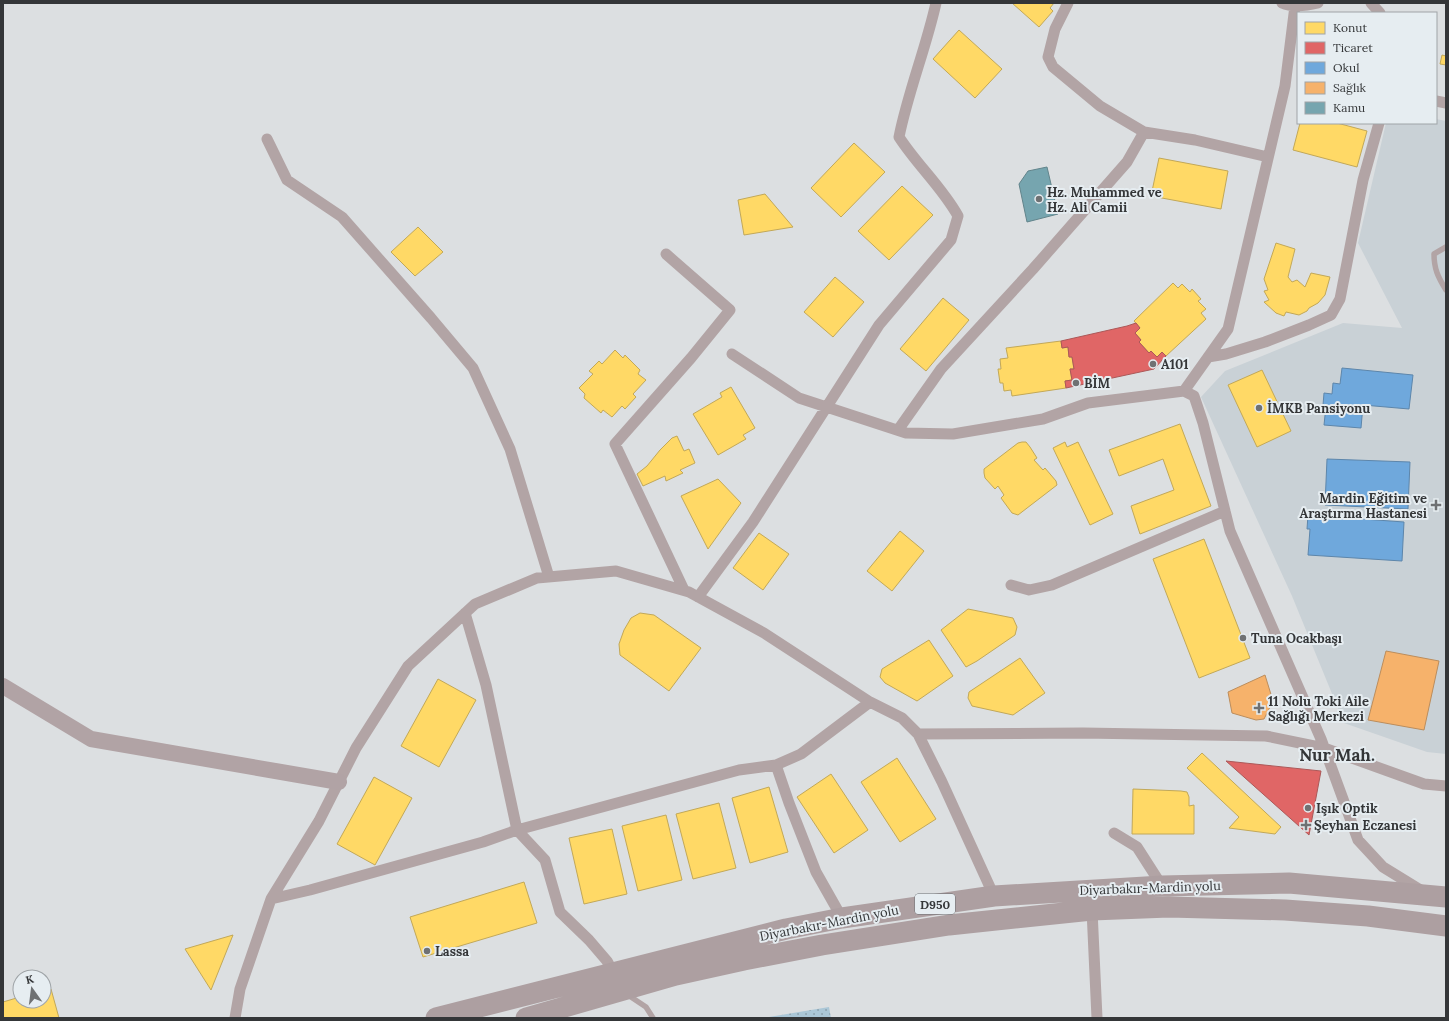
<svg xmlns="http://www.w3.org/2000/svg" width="1449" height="1021" font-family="Lora,serif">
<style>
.built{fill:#c9d1d6}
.grass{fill:url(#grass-dots)}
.homes{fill:#ffd966;stroke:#c2a858}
.shops{fill:#e06666;stroke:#ac5858}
.schools{fill:#6fa8dc;stroke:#5d86ab}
.health{fill:#f6b26b;stroke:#bc8d5c}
.public{fill:#76a5af;stroke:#62848b}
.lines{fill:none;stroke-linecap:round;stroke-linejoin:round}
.lane{stroke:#b2a4a5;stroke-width:5.5}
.street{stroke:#b2a4a5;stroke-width:11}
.secondary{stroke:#b1a3a5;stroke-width:16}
.highway{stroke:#ad9fa1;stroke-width:21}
.poi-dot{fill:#6f7173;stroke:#e6edf1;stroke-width:1.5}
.labels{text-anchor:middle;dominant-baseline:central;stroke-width:4;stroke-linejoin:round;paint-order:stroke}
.shield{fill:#e6edf1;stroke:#696d70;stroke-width:1}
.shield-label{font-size:12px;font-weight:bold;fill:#343638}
.poi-label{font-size:13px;font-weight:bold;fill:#343638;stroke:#e6edf1;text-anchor:start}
.street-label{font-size:13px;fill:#343638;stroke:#e6edf1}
.district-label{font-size:17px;font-weight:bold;fill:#343638;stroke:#e6edf1}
</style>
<defs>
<pattern id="grass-dots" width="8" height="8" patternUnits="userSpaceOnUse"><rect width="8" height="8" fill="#abc7d7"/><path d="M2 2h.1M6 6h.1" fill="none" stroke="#8ca2af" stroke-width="1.8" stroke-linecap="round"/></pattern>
</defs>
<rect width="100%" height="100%" fill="#dcdfe1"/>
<path class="built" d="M 1436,119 L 1446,121 L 1446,754 L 1427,752 L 1344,723 L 1292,596 L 1201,397 L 1225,371 L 1343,323 L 1402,328 L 1358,243 L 1386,123 L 1436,123 Z"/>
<path class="grass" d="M 829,1007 L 831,1018 L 769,1018 L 769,1017 Z"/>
<path class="homes" d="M 1012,3 L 1054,3 L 1050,8 L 1053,11 L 1039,27 Z
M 959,30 L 1002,69 L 975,98 L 933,59 Z
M 1442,55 L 1446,56 L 1446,65 L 1440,64 Z
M 1300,123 L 1337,123 L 1367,131 L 1357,167 L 1293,150 Z
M 854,143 L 885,172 L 841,217 L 811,188 Z
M 1159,158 L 1228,171 L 1221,209 L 1151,196 Z
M 902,186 L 933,215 L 889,260 L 858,231 Z
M 765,194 L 793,227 L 744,235 L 738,200 Z
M 418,227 L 443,252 L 415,276 L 391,252 Z
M 1276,243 L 1295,249 L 1288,277 L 1292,282 L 1297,280 L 1305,287 L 1311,273 L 1330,277 L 1325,295 L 1318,303 L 1309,308 L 1307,311 L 1299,315 L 1286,312 L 1284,316 L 1276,313 L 1264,302 L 1269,300 L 1264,291 L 1268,290 L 1264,279 Z
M 835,277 L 864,302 L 833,337 L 804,312 Z
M 1173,283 L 1178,288 L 1182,284 L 1190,292 L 1192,289 L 1201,299 L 1198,301 L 1206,309 L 1201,313 L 1206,319 L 1166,356 L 1162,352 L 1157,357 L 1151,351 L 1149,353 L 1139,342 L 1141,340 L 1135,333 L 1140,328 L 1134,321 Z
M 943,298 L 969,320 L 926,371 L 900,349 Z
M 1061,341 L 1062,348 L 1068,347 L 1069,357 L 1072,357 L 1074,369 L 1070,369 L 1072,380 L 1065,381 L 1066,388 L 1012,396 L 1011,390 L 1004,391 L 1003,383 L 1000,383 L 998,369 L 1001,369 L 1000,359 L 1008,358 L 1006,348 Z
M 615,350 L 623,358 L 625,355 L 640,370 L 638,374 L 646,380 L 633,394 L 636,397 L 625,409 L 622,406 L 612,417 L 603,410 L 601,413 L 584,398 L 585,394 L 579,388 L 593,374 L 589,371 L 599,361 L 602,364 Z
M 1262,370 L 1291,431 L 1257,447 L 1228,385 Z
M 731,387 L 755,428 L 743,435 L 746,439 L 718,455 L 693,414 L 722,397 L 720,393 Z
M 1180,424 L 1211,506 L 1140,534 L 1131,506 L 1174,490 L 1163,459 L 1119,476 L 1109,450 Z
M 677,436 L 684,451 L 689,449 L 695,463 L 680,470 L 683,473 L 666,481 L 665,476 L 643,486 L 637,474 L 647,466 L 660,450 L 672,438 Z
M 1022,442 L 1026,442 L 1030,447 L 1037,458 L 1034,460 L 1043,470 L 1045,468 L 1056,481 L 1057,485 L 1018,515 L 1012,513 L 1001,498 L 1004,495 L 998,486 L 995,489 L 985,478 L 984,473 L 984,469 L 1018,443 Z
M 1065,442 L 1067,447 L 1078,442 L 1113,514 L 1090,525 L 1053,448 Z
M 718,479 L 741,503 L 708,549 L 681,496 Z
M 900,531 L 924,551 L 892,591 L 867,571 Z
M 759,533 L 789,554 L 763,590 L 733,568 Z
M 1204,539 L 1250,658 L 1199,678 L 1153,559 Z
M 968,609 L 1013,618 L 1017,627 L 1015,635 L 977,661 L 966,667 L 941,630 Z
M 640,613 L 654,615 L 701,648 L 669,691 L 620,655 L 619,644 L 624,630 L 631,618 Z
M 929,640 L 953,676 L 917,701 L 885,683 L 880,677 L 882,669 Z
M 1020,658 L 1045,693 L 1013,715 L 972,706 L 968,698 L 969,692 Z
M 438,679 L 476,700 L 439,767 L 401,746 Z
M 1202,753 L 1281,827 L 1275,834 L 1229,828 L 1239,817 L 1187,768 Z
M 897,758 L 936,819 L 900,842 L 861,782 Z
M 831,774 L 868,830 L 834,853 L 797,797 Z
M 374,777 L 412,798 L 375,865 L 337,844 Z
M 769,787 L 788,852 L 750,863 L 732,798 Z
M 1133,789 L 1181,791 L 1187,792 L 1189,797 L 1189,806 L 1194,805 L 1194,834 L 1132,834 Z
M 719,803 L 736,868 L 693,879 L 676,814 Z
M 666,815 L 682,880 L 638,891 L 622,826 Z
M 612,829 L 627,894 L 584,904 L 569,838 Z
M 524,882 L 537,923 L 423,957 L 410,917 Z
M 233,935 L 211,990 L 185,949 Z
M 51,989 L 59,1018 L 3,1018 L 3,1002 L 20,997 L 20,1001 L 44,1001 L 44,991 Z"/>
<path class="shops" d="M 1136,323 L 1140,328 L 1135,333 L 1141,340 L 1139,342 L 1149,353 L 1151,351 L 1157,357 L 1162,352 L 1166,356 L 1154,369 L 1066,388 L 1065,381 L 1072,380 L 1070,369 L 1074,369 L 1072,357 L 1069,357 L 1068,347 L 1062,348 L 1061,341 L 1127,326 Z
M 1226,761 L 1321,771 L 1309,835 Z"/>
<path class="schools" d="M 1342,368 L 1413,375 L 1409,409 L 1363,405 L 1361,428 L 1324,425 L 1326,406 L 1323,405 L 1324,393 L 1332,394 L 1333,383 L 1340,384 Z
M 1327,459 L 1410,462 L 1408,509 L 1325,505 Z
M 1308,515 L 1404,522 L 1402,561 L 1308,555 L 1310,529 L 1307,529 Z"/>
<path class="health" d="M 1386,651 L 1439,661 L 1424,730 L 1368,720 Z
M 1265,675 L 1273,701 L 1264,719 L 1256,720 L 1232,713 L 1228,692 Z"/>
<path class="public" d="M 1047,167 L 1058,214 L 1027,222 L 1019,184 L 1028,171 Z"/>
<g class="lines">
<path class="lane" d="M 1446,247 L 1434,254 C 1434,269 1438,277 1446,290
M 628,995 L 646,1007 L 653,1018"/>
<path class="street" d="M 1068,3 L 1055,29 L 1048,57 L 1053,67 L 1100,106 L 1144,132 L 1195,140 L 1268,157
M 1282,3 C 1293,8 1306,6 1318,3
M 1371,3 L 1380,13
M 1436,101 L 1446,103
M 267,139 L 287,180 L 342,217 L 431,318 L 473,368 L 510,449 L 549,577
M 666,254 L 730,310 L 691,358 L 615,444 L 684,590
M 732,354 L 799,398 L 906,433 L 953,434 L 1043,419 L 1088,403 L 1184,391 L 1194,396 L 1203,423 L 1230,531 L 1321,739 L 1358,840 L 1383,867 L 1422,891
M 1208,357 L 1226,354 L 1265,342 L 1309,325 L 1331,315 L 1340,299 L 1363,180 L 1379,123
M 1184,391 L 1228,329 L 1285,86 L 1295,6
M 898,430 L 941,369 L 1033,269 L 1127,162 L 1144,132
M 1011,585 L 1029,590 L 1052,585 L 1225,511
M 698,597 L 753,522 L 879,325 L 951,240 L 958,216 C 942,187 917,165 899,137 C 908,92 926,48 936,3
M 465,613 L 486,685 L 517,830 L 545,860 L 560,912 L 589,940 L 607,961 L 613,972
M 918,734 L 1083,733 L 1266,736 L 1324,748 L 1424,784 L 1446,786
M 776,765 L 789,803 L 816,872 L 842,918
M 1114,833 L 1137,847 L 1162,886
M 271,899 L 310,890 L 483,842 L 517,830 L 739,770 L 776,765 L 801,754 L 870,702
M 1092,910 L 1097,1018
M 235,1018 L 240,989 L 271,899 L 319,821 L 356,748 L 408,666 L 475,604 L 537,578 L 616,571 L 689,592 L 764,633 L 870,702 L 902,718 L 918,734 L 942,782 L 994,896"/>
<path class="secondary" d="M 3,686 L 91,739 L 339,782"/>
<path class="highway" d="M 436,1018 L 786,929 L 842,918 L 994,896 L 1162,886 L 1289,883 L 1446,897
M 526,1018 L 676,975 L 744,960 L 822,945 L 949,925 L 1092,910 L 1169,907 L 1285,910 L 1368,916 L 1446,926"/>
</g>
<g class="poi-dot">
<circle cx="1039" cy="199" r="4"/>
<circle cx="1153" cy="364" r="4"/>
<circle cx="1076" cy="383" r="4"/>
<circle cx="1259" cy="408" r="4"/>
<path d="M1434 499h4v4h4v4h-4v4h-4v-4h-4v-4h4z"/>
<circle cx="1243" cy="638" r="4"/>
<path d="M1257 702h4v4h4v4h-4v4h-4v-4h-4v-4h4z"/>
<circle cx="1308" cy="808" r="4"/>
<path d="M1304 819h4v4h4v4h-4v4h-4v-4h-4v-4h4z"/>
<circle cx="427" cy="951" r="4"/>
</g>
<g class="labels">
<rect class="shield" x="915" y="894" width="40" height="20" rx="3"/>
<g class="shield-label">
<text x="935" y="904">D950</text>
</g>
<g class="poi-label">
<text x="1047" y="192">Hz. Muhammed ve<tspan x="1047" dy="15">Hz. Ali Camii</tspan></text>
<text x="1161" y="364">A101</text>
<text x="1084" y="383">BİM</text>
<text x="1267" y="408">İMKB Pansiyonu</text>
<text x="1427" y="498" text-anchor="end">Mardin Eğitim ve<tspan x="1427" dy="15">Araştırma Hastanesi</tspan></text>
<text x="1251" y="638">Tuna Ocakbaşı</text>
<text x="1268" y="701">11 Nolu Toki Aile<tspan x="1268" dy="15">Sağlığı Merkezi</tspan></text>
<text x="1316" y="808">Işık Optik</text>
<text x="1314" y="825">Şeyhan Eczanesi</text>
<text x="435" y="951">Lassa</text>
</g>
<g class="street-label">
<text transform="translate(1150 888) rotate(-2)">Diyarbakır-Mardin yolu</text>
<text transform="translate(829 923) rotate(-11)">Diyarbakır-Mardin yolu</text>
</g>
<g class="district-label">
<text x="1337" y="755">Nur Mah.</text>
</g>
</g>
<rect width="1449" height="1021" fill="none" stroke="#343638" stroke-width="8"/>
<rect x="1297" y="12" width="140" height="112" fill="#e6edf1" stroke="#9fa4a7"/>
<rect x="1305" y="22" width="20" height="12" fill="#ffd966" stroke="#9fa4a7"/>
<text x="1333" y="32" font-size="12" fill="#343638">Konut</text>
<rect x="1305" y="42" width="20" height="12" fill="#e06666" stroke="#9fa4a7"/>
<text x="1333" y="52" font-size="12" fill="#343638">Ticaret</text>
<rect x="1305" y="62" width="20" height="12" fill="#6fa8dc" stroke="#9fa4a7"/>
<text x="1333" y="72" font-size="12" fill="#343638">Okul</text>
<rect x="1305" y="82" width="20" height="12" fill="#f6b26b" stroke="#9fa4a7"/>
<text x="1333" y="92" font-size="12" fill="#343638">Sağlık</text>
<rect x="1305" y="102" width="20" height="12" fill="#76a5af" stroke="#9fa4a7"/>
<text x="1333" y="112" font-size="12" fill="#343638">Kamu</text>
<g transform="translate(32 989) rotate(346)"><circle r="19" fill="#e6edf1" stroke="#9fa4a7"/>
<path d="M0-3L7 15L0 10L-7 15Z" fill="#6f7173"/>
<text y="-6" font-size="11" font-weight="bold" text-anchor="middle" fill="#343638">K</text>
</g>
</svg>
